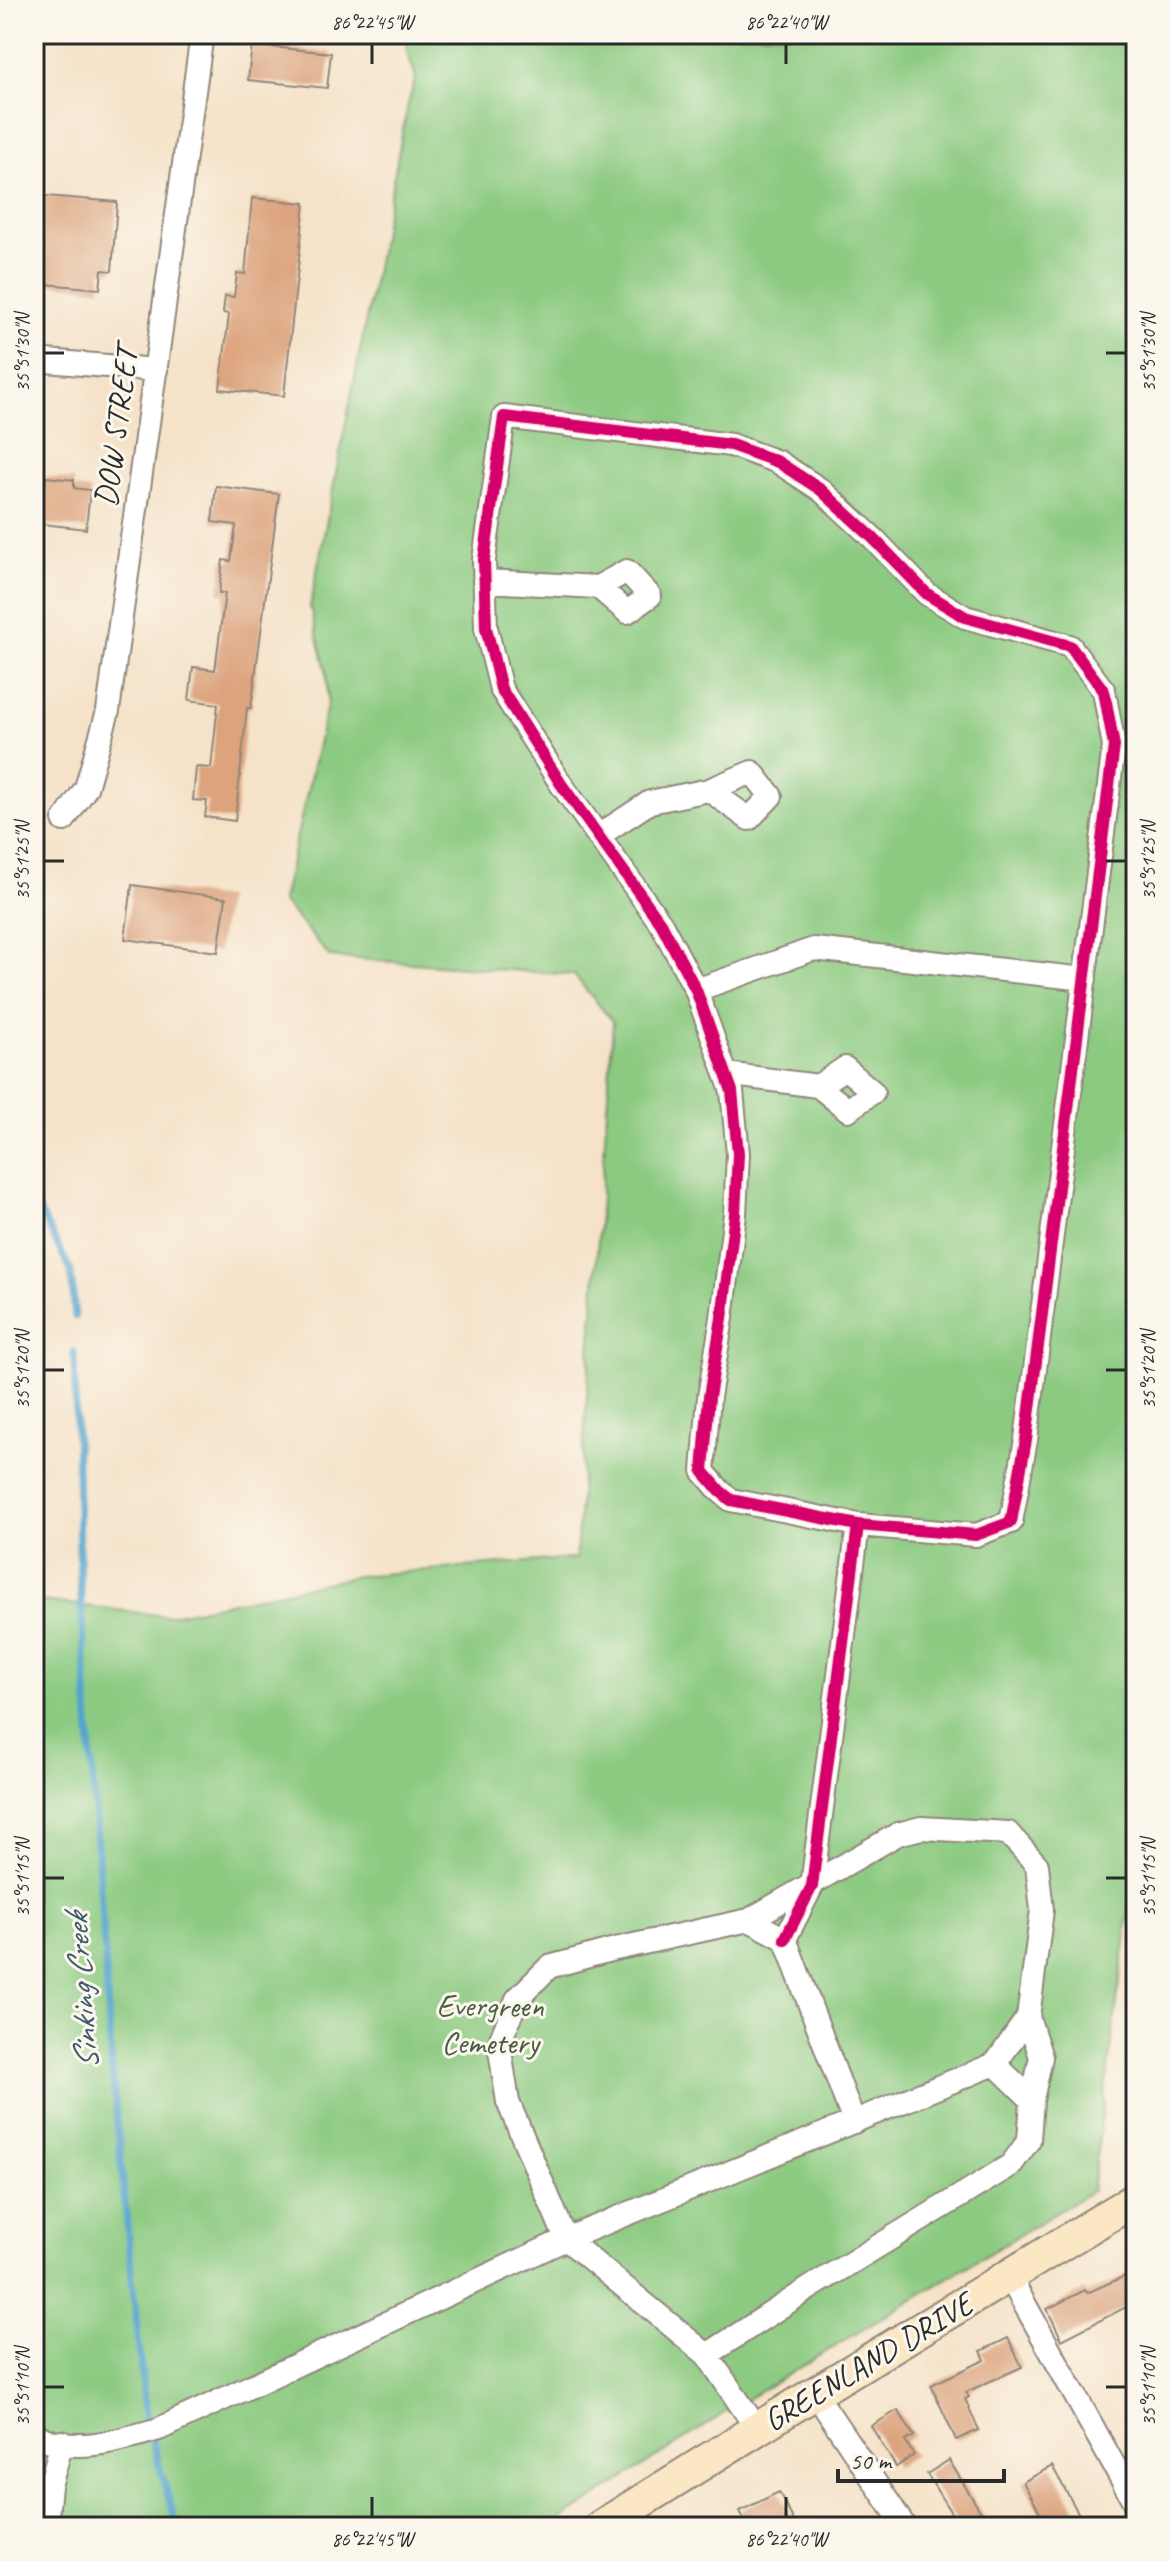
<svg xmlns="http://www.w3.org/2000/svg" width="1170" height="2561" font-family="Caveat,sans-serif">
<style>
.green{fill:#8cca81;stroke:#5c7a56;stroke-width:2}
.lines{fill:none;stroke-linecap:round;stroke-linejoin:round}
.stream{stroke:#53a3cd;stroke-width:7}
.building{fill:#dca37d}
.street-casing{stroke:#90867a;stroke-width:26}
.secondary-casing{stroke:#90867a;stroke-width:36}
.street{stroke:#fff;stroke-width:22}
.secondary{stroke:#fbe7c3;stroke-width:32}
.cycleway-casing{stroke:#fbf7ec;stroke-width:17}
.cycleway{stroke:#d6006c;stroke-width:12}
.ticks{fill:none;stroke:#2b2b2b;stroke-width:3}
.labels{text-anchor:middle;dominant-baseline:central;stroke-width:6;stroke-linejoin:round;paint-order:stroke}
.street-label{font-size:32px;fill:#2b2b2b;stroke:#fbf7ec}
.park-label{font-size:32px;fill:#485b45;stroke:#fbf7ec}
.water-label{font-size:34px;font-style:italic;fill:#3b5b6c;stroke:#fbf7ec}
.neatline{fill:none;stroke:#2b2b2b;stroke-width:3}
.ticks-label{font-size:20px;text-anchor:middle;fill:#2b2b2b}
</style>
<rect width="100%" height="100%" fill="#fbf7ec"/>
<filter id="ink" filterUnits="userSpaceOnUse"><feTurbulence type="fractalNoise" baseFrequency=".0125" numOctaves="2"/><feDisplacementMap in="SourceGraphic" scale="16" xChannelSelector="R" yChannelSelector="G"/><feConvolveMatrix kernelMatrix="1 2 1 2 8 2 1 2 1" color-interpolation-filters="sRGB"/></filter>
<filter id="wash" filterUnits="userSpaceOnUse"><feTurbulence type="fractalNoise" baseFrequency=".006" numOctaves="4" result="noise"/><feDisplacementMap in="SourceGraphic" scale="32" xChannelSelector="R" yChannelSelector="G"/><feGaussianBlur stdDeviation="1.8" result="paint"/><feColorMatrix in="noise" values="0 0 0 0 0 0 0 0 0 0 0 0 0 0 0 0 0 1.4 0 .05"/><feComposite in="paint" operator="in"/></filter>
<g filter="url(#wash)">
<rect width="100%" height="100%" fill="#f5e2c8"/>
<path class="green" d="M 407,34 L 1136,34 L 1136,1858 L 1092,2191 L 726,2412 L 550,2527 L 34,2527 L 34,1600 L 166,1616 L 357,1576 L 576,1558 L 613,1022 L 574,975 L 330,957 L 282,901 L 328,701 L 326,670 L 310,607 L 408,104 L 416,77 L 406,48 Z"/>
<g class="lines">
<path class="stream" d="M 34,1200 L 71,1271 L 75,1317
M 74,1352 L 80,1583 L 112,2070 L 146,2420 L 177,2527"/>
</g>
<g id="blocks">
<path class="building" d="M 252,45 L 331,53 L 327,88 L 248,80 Z
M 34,195 L 117,202 L 112,271 L 102,270 L 100,289 L 34,283 Z
M 252,198 L 305,203 L 284,396 L 220,389 L 229,314 L 223,313 L 225,296 L 234,297 L 237,273 L 245,274 Z
M 46,477 L 74,480 L 74,488 L 90,490 L 86,529 L 34,523 L 34,482 L 45,484 Z
M 216,486 L 279,494 L 251,708 L 247,708 L 235,821 L 205,817 L 207,801 L 193,800 L 196,767 L 211,768 L 218,704 L 189,700 L 193,667 L 215,670 L 225,593 L 219,593 L 223,560 L 231,561 L 236,525 L 212,522 Z
M 132,885 L 226,898 L 218,952 L 125,939 Z
M 1136,2271 L 1136,2302 L 1062,2340 L 1047,2309 L 1085,2290 L 1087,2293 Z
M 1008,2338 L 1022,2367 L 966,2392 L 969,2397 L 965,2399 L 979,2430 L 956,2440 L 931,2385 L 985,2360 L 981,2351 Z
M 898,2410 L 914,2436 L 905,2441 L 914,2455 L 896,2467 L 871,2426 Z
M 949,2460 L 990,2527 L 960,2527 L 941,2497 L 927,2474 Z
M 1052,2466 L 1086,2527 L 1048,2527 L 1023,2482 Z
M 779,2492 L 797,2527 L 748,2527 L 740,2511 Z"/>
</g>
</g>
<g filter="url(#ink)">
<use href="#blocks" fill-opacity="0" stroke="#90867a" stroke-width="2"/>
<g class="lines">
<g class="street-casing">
<path id="street" d="M 34,360 L 156,370
M 484,581 L 598,587 L 627,571 L 650,596 L 627,612 L 598,587
M 64,820 L 86,788 L 108,711 L 202,34
M 598,836 L 650,802 L 709,790 L 752,772 L 771,796 L 749,819 L 709,790
M 696,990 L 814,949 L 1085,979
M 726,1074 L 818,1086 L 845,1068 L 873,1092 L 848,1110 L 818,1086
M 749,1920 L 785,1939 L 854,2122
M 785,1939 L 812,1886 L 858,1525 L 976,1535 L 1011,1522 L 1026,1440 L 1114,746 L 1104,691 L 1070,646 L 965,617 L 927,594 L 873,538 L 821,490 L 778,462 L 731,445 L 504,417 L 484,560 L 486,628 L 501,689 L 561,784 L 662,925 L 696,990 L 732,1091 L 738,1154 L 735,1214 L 722,1318 L 709,1397 L 703,1471 L 720,1491 L 731,1500 L 858,1525
M 995,2064 L 1032,2100
M 1009,2276 L 1136,2505
M 707,2355 L 808,2289 L 1011,2165 L 1029,2140 L 1032,2100 L 1041,2057 L 1028,2017 L 1042,1910 L 1037,1865 L 1008,1833 L 921,1828 L 898,1834 L 749,1920 L 611,1950 L 549,1967 L 517,1999 L 499,2044 L 508,2102 L 566,2239 L 707,2355 L 757,2429
M 815,2393 L 905,2527
M 34,2434 C 72,2456 120,2440 159,2429 L 566,2239 L 995,2064 L 1028,2017
M 46,2527 L 50,2486 L 62,2442"/>
</g>
<g class="secondary-casing">
<path id="secondary" d="M 600,2527 L 815,2393 L 1136,2199"/>
</g>
<use href="#street" class="street"/>
<use href="#secondary" class="secondary"/>
<g class="cycleway-casing">
<path id="cycleway" d="M 785,1939 L 812,1886 L 858,1525 L 976,1535 L 1011,1522 L 1026,1440 L 1114,746 L 1104,691 L 1070,646 L 965,617 L 927,594 L 873,538 L 821,490 L 778,462 L 731,445 L 504,417 L 484,560 L 486,628 L 501,689 L 561,784 L 662,925 L 696,990 L 732,1091 L 738,1154 L 735,1214 L 722,1318 L 709,1397 L 703,1471 L 720,1491 L 731,1500 L 858,1525"/>
</g>
<use href="#cycleway" class="cycleway"/>
</g>
</g>
<path class="ticks" d="M 372,44 L 372,64M 786,44 L 786,64M 44,353 L 64,353M 1106,353 L 1126,353M 44,861 L 64,861M 1106,861 L 1126,861M 44,1370 L 64,1370M 1106,1370 L 1126,1370M 44,1878 L 64,1878M 1106,1878 L 1126,1878M 44,2387 L 64,2387M 1106,2387 L 1126,2387M 372,2497 L 372,2517M 786,2497 L 786,2517"/>
<g class="labels">
<g class="street-label">
<text transform="translate(116 427) rotate(-82)">DOW STREET</text>
<text transform="translate(868 2362) rotate(-31)">GREENLAND DRIVE</text>
</g>
<g class="park-label">
<text x="490" y="2005">Evergreen<tspan x="490" dy="37">Cemetery</tspan></text>
</g>
<g class="water-label">
<text transform="translate(81 1992) rotate(-94)">Sinking Creek</text>
</g>
</g>
<rect width="1170" height="2561" fill="none" stroke="#fbf7ec" stroke-width="88"/>
<path d="M838 2469v12h166v-12" fill="none" stroke="#2b2b2b" stroke-width="4"/>
<text x="850" y="2469" font-size="24" fill="#2b2b2b" stroke="#fbf7ec" stroke-width="6" paint-order="stroke">50 m</text>
<rect x="44" y="44" width="1082" height="2473" class="neatline"/>
<g class="ticks-label">
<text x="372" y="29">86°22'45"W</text>
<text x="786" y="29">86°22'40"W</text>
<text transform="translate(22 353) rotate(-90)" y="7">35°51'30"N</text>
<text transform="translate(1148 353) rotate(-90)" y="7">35°51'30"N</text>
<text transform="translate(22 861) rotate(-90)" y="7">35°51'25"N</text>
<text transform="translate(1148 861) rotate(-90)" y="7">35°51'25"N</text>
<text transform="translate(22 1370) rotate(-90)" y="7">35°51'20"N</text>
<text transform="translate(1148 1370) rotate(-90)" y="7">35°51'20"N</text>
<text transform="translate(22 1878) rotate(-90)" y="7">35°51'15"N</text>
<text transform="translate(1148 1878) rotate(-90)" y="7">35°51'15"N</text>
<text transform="translate(22 2387) rotate(-90)" y="7">35°51'10"N</text>
<text transform="translate(1148 2387) rotate(-90)" y="7">35°51'10"N</text>
<text x="372" y="2546">86°22'45"W</text>
<text x="786" y="2546">86°22'40"W</text>
</g>
</svg>
